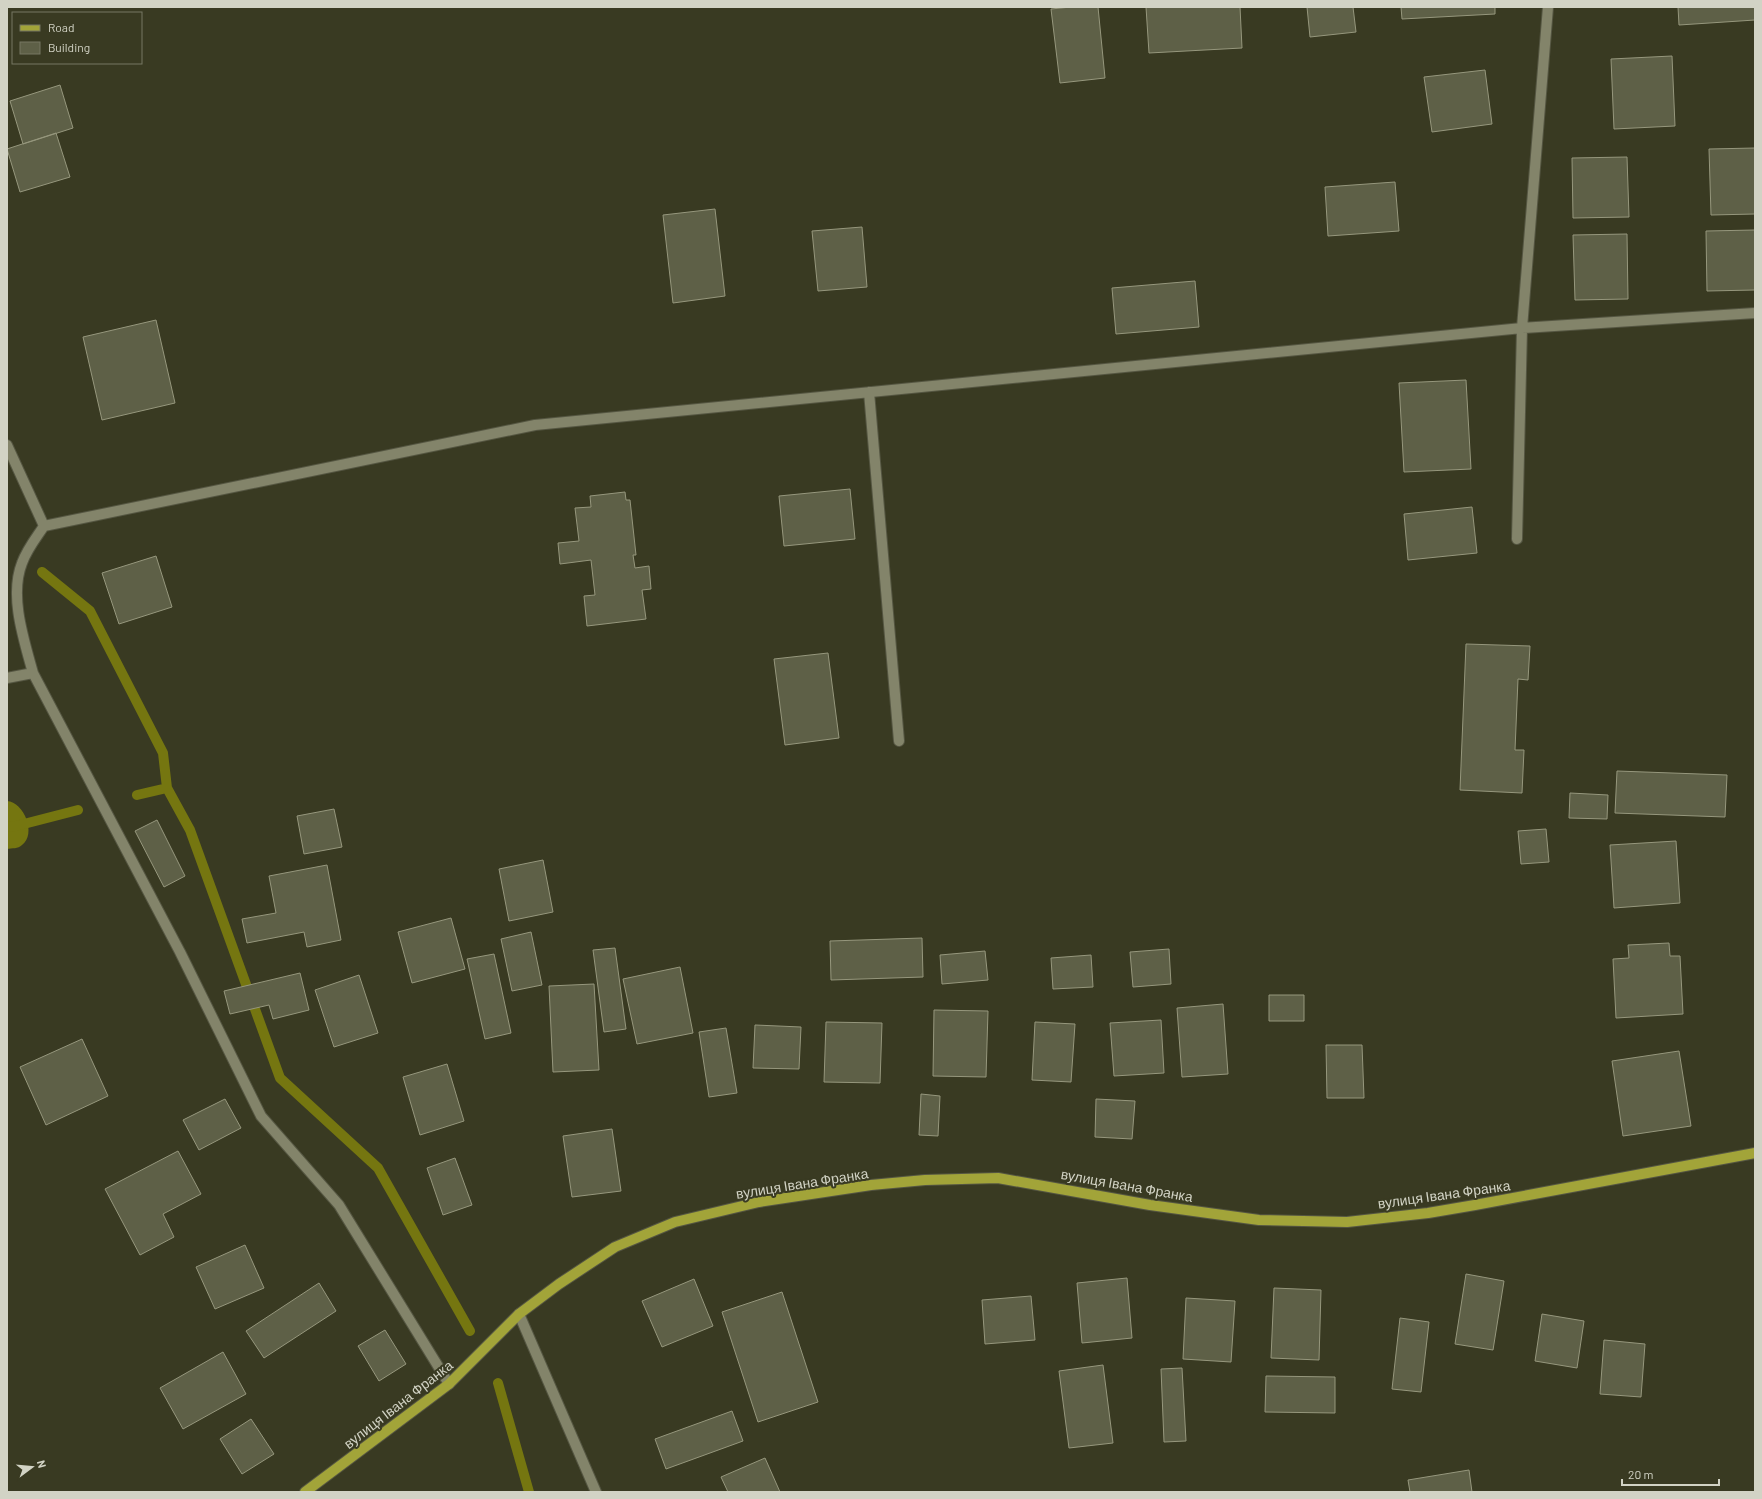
<svg xmlns="http://www.w3.org/2000/svg" width="1762" height="1499" font-family="Barlow,sans-serif">
<style>
.water{fill:#757610}
.lines{fill:none;stroke-linecap:round;stroke-linejoin:round}
.stream{stroke:#757610;stroke-width:10}
.building{fill:#5e6047;stroke:#96977d}
.minor-casing{stroke:#555642;stroke-width:12}
.major-casing{stroke:#555642;stroke-width:12}
.minor{stroke:#83846a;stroke-width:10}
.major{stroke:#a2a439;stroke-width:10}
.labels{text-anchor:middle;dominant-baseline:central;stroke-width:4;stroke-linejoin:round;paint-order:stroke}
.street-label{font-size:14px;fill:#d2d3c5;stroke:#393a22}
</style>
<rect width="100%" height="100%" fill="#393a22"/>
<path class="water" d="M 7,801 C 24,802 37,834 22,845 C 18,849 12,848 7,849 Z"/>
<g class="lines">
<path class="stream" d="M 42,572 L 90,611 L 163,753 L 167,788 L 190,830 L 280,1078 L 378,1168 L 470,1331
M 137,795 L 167,788
M 7,827 L 16,826 L 78,810
M 498,1383 L 529,1492"/>
</g>
<path class="building" d="M 1071,7 L 1098,7 L 1105,78 L 1060,83 L 1051,9 Z
M 1146,7 L 1240,7 L 1242,48 L 1149,53 Z
M 1307,7 L 1353,7 L 1356,32 L 1310,37 Z
M 1401,7 L 1495,7 L 1495,14 L 1402,19 Z
M 1678,7 L 1755,7 L 1755,20 L 1679,25 Z
M 1672,56 L 1675,126 L 1614,129 L 1611,59 Z
M 1485,70 L 1492,124 L 1432,132 L 1424,77 Z
M 60,85 L 73,128 L 23,144 L 10,101 Z
M 56,133 L 70,177 L 20,192 L 7,149 Z
M 1755,148 L 1755,214 L 1711,215 L 1709,149 Z
M 1627,157 L 1629,217 L 1573,218 L 1572,158 Z
M 1395,182 L 1399,231 L 1328,236 L 1325,187 Z
M 715,209 L 725,296 L 673,303 L 663,215 Z
M 862,227 L 867,287 L 818,291 L 812,231 Z
M 1755,230 L 1755,290 L 1707,291 L 1706,231 Z
M 1627,234 L 1628,299 L 1575,300 L 1573,235 Z
M 1195,281 L 1199,327 L 1116,334 L 1112,288 Z
M 156,320 L 175,403 L 102,420 L 83,337 Z
M 1466,380 L 1471,469 L 1404,472 L 1399,383 Z
M 850,489 L 855,539 L 784,546 L 779,496 Z
M 625,492 L 626,500 L 630,500 L 636,555 L 633,555 L 635,568 L 649,566 L 651,589 L 642,590 L 646,619 L 587,626 L 584,596 L 595,595 L 591,560 L 560,564 L 558,543 L 579,541 L 575,508 L 591,507 L 590,496 Z
M 1472,507 L 1477,553 L 1408,560 L 1404,514 Z
M 156,556 L 172,607 L 119,624 L 102,573 Z
M 1466,644 L 1530,646 L 1528,680 L 1518,679 L 1515,750 L 1524,750 L 1522,793 L 1460,790 Z
M 828,653 L 839,738 L 785,745 L 774,659 Z
M 1617,771 L 1727,775 L 1725,817 L 1615,813 Z
M 1570,793 L 1608,795 L 1607,819 L 1569,818 Z
M 334,809 L 342,847 L 304,854 L 297,816 Z
M 157,820 L 185,876 L 164,887 L 135,831 Z
M 1546,829 L 1549,862 L 1521,864 L 1518,831 Z
M 1676,841 L 1680,903 L 1614,908 L 1610,845 Z
M 543,860 L 553,912 L 509,921 L 499,869 Z
M 327,865 L 341,940 L 307,947 L 304,932 L 247,943 L 242,919 L 276,913 L 269,876 Z
M 451,918 L 465,969 L 412,983 L 398,932 Z
M 531,932 L 542,985 L 512,991 L 501,939 Z
M 922,938 L 923,977 L 831,980 L 830,941 Z
M 1669,943 L 1670,956 L 1680,956 L 1683,1014 L 1616,1018 L 1613,959 L 1629,958 L 1628,945 Z
M 615,948 L 626,1029 L 604,1032 L 593,950 Z
M 1169,949 L 1171,984 L 1133,987 L 1130,952 Z
M 985,951 L 988,980 L 942,984 L 940,955 Z
M 494,954 L 511,1033 L 485,1039 L 467,959 Z
M 1091,955 L 1093,987 L 1053,989 L 1051,958 Z
M 680,967 L 693,1033 L 637,1044 L 623,979 Z
M 300,973 L 309,1010 L 273,1019 L 269,1005 L 230,1014 L 224,991 Z
M 359,975 L 378,1033 L 334,1047 L 315,990 Z
M 594,984 L 599,1070 L 553,1072 L 549,986 Z
M 1269,995 L 1304,995 L 1304,1021 L 1269,1021 Z
M 1223,1004 L 1228,1074 L 1182,1077 L 1177,1008 Z
M 934,1010 L 988,1011 L 986,1077 L 933,1076 Z
M 1161,1020 L 1164,1073 L 1114,1076 L 1110,1023 Z
M 826,1022 L 882,1023 L 880,1083 L 824,1082 Z
M 1035,1022 L 1075,1024 L 1071,1082 L 1032,1080 Z
M 755,1025 L 801,1027 L 799,1069 L 753,1068 Z
M 726,1028 L 737,1093 L 709,1097 L 699,1032 Z
M 82,1039 L 108,1096 L 46,1125 L 20,1067 Z
M 1326,1045 L 1362,1045 L 1364,1098 L 1327,1098 Z
M 1679,1051 L 1691,1126 L 1623,1136 L 1612,1061 Z
M 447,1064 L 464,1121 L 420,1135 L 403,1077 Z
M 921,1094 L 940,1096 L 938,1136 L 919,1135 Z
M 225,1099 L 241,1128 L 199,1150 L 183,1120 Z
M 1096,1099 L 1135,1101 L 1132,1139 L 1095,1137 Z
M 612,1129 L 621,1191 L 572,1197 L 563,1136 Z
M 178,1151 L 201,1194 L 163,1214 L 174,1237 L 140,1255 L 105,1189 Z
M 455,1158 L 472,1205 L 443,1215 L 427,1168 Z
M 245,1245 L 264,1288 L 215,1309 L 196,1267 Z
M 1466,1274 L 1504,1281 L 1493,1350 L 1455,1344 Z
M 1127,1278 L 1132,1338 L 1082,1343 L 1077,1283 Z
M 694,1279 L 713,1326 L 662,1347 L 642,1301 Z
M 319,1283 L 336,1311 L 264,1358 L 246,1331 Z
M 1274,1288 L 1321,1290 L 1319,1360 L 1271,1358 Z
M 782,1292 L 818,1402 L 758,1422 L 722,1312 Z
M 1031,1296 L 1035,1340 L 985,1344 L 982,1300 Z
M 1186,1298 L 1235,1301 L 1231,1362 L 1183,1359 Z
M 1542,1314 L 1584,1321 L 1577,1368 L 1535,1361 Z
M 1400,1318 L 1429,1322 L 1421,1392 L 1392,1389 Z
M 385,1330 L 406,1364 L 379,1381 L 358,1346 Z
M 1604,1340 L 1645,1344 L 1641,1397 L 1600,1394 Z
M 223,1352 L 246,1394 L 183,1429 L 160,1388 Z
M 1103,1365 L 1113,1443 L 1069,1448 L 1059,1371 Z
M 1182,1368 L 1186,1441 L 1164,1442 L 1161,1369 Z
M 1266,1376 L 1335,1377 L 1335,1413 L 1265,1412 Z
M 732,1411 L 743,1441 L 666,1469 L 655,1439 Z
M 251,1419 L 274,1454 L 242,1474 L 220,1439 Z
M 765,1458 L 780,1492 L 728,1492 L 721,1477 Z
M 1469,1470 L 1472,1492 L 1410,1492 L 1408,1480 Z"/>
<g class="lines">
<g class="minor-casing">
<path id="minor" d="M 869,392 L 899,741
M 7,445 L 44,526 C 36,538 27,549 22,563 C 9,596 24,640 33,673 L 180,952 L 261,1116 L 339,1205 L 449,1384
M 44,526 L 535,425 L 1522,328 L 1755,313
M 1517,539 L 1522,328 L 1548,7
M 7,678 L 33,673
M 519,1314 L 596,1492"/>
</g>
<g class="major-casing">
<path id="major" d="M 305,1492 L 449,1384 L 519,1314 L 559,1284 L 615,1247 L 675,1222 L 759,1202 L 871,1185 L 925,1180 L 998,1178 L 1150,1205 L 1259,1220 L 1347,1222 L 1428,1213 L 1475,1205 L 1755,1153"/>
</g>
<use href="#minor" class="minor"/>
<use href="#major" class="major"/>
</g>
<g class="labels">
<g class="street-label">
<text transform="translate(802 1183) rotate(-9)">вулиця Івана Франка</text>
<text transform="translate(1127 1185) rotate(10)">вулиця Івана Франка</text>
<text transform="translate(1444 1194) rotate(-8)">вулиця Івана Франка</text>
<text transform="translate(398 1404) rotate(-38)">вулиця Івана Франка</text>
</g>
</g>
<rect width="1762" height="1499" fill="none" stroke="#d2d3c5" stroke-width="16"/>
<rect x="12" y="12" width="130" height="52" fill="#393a22" stroke="#767763"/>
<rect x="20" y="25" width="20" height="6" fill="#a2a439" stroke="#767763"/>
<text x="48" y="32" font-size="12" fill="#d2d3c5">Road</text>
<rect x="20" y="42" width="20" height="12" fill="#5e6047" stroke="#767763"/>
<text x="48" y="52" font-size="12" fill="#d2d3c5">Building</text>
<g transform="translate(32 1467) rotate(74)" stroke="#393a22" stroke-width="3" paint-order="stroke">
<path d="M0-3L7 15L0 10L-7 15Z" fill="#d2d3c5"/>
<text y="-6" font-size="11" font-weight="bold" text-anchor="middle" fill="#d2d3c5">N</text>
</g>
<path d="M1622 1479v6h97v-6" fill="none" stroke="#d2d3c5" stroke-width="2"/>
<text x="1628" y="1479" font-size="12" fill="#d2d3c5" stroke="#393a22" stroke-width="3" paint-order="stroke">20 m</text>
</svg>
